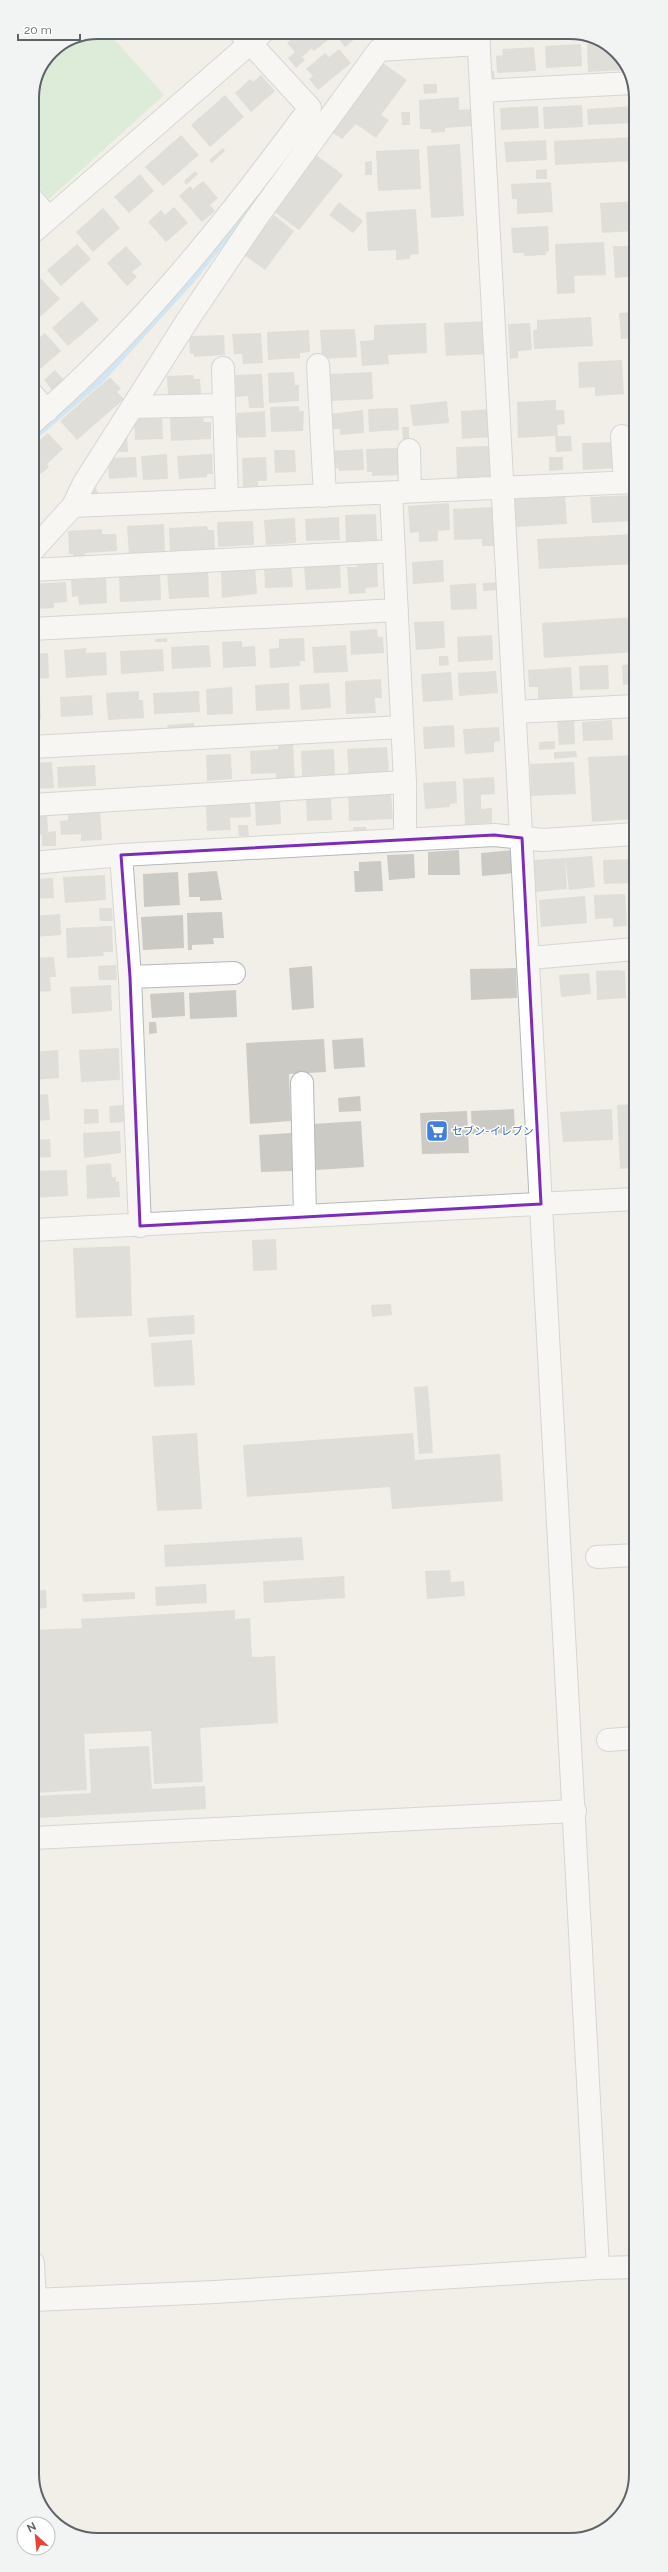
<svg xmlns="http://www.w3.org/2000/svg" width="668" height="2572" font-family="Raleway,'Noto Sans JP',sans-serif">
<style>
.green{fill:#c5e8c5}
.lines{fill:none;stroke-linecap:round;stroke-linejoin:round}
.stream{stroke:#aadaff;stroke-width:6}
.building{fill:#cccac5}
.minor-casing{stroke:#b5b8bc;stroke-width:24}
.minor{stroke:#fff;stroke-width:22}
.marked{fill:none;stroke:#7b2cbf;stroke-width:3;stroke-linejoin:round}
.labels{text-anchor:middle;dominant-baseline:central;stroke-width:3;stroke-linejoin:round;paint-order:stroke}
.shop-label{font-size:11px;fill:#366cbe;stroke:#fff;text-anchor:start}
.rim{fill:none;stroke:#5f6368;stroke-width:2}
</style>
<rect width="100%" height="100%" fill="#f1efe8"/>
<path class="green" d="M 98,32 L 108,32 L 164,95 L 49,199 L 32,180 C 32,150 24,69 53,51 C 66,42 84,38 98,32 Z"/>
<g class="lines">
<path class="stream" d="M 373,45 L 380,37 L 464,32
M 32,439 L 101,380 L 191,281 L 258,198"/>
</g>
<path class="building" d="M 300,32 L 322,32 L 329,39 L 314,51 L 312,48 L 302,57 L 305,60 L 296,68 L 288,58 L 295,52 L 287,43 Z
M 333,32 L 363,32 L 345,47 Z
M 602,43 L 612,48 L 613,54 L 617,54 L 626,70 L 588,72 L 587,44 Z
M 581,44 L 582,66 L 546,68 L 545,46 Z
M 534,47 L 536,71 L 497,73 L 496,56 L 503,55 L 502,49 Z
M 339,49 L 351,63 L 318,90 L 309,79 L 313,76 L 306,69 L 325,53 L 329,57 Z
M 380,61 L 407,80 L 381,115 L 389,120 L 376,138 L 356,124 L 342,139 L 329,130 Z
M 491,71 L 494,71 L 495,81 L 492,81 Z
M 261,75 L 275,91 L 251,112 L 235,93 L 250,79 L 253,82 Z
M 423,84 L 437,84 L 437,93 L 424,94 Z
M 225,95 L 244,117 L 210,147 L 191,125 Z
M 459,97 L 459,110 L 473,109 L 473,126 L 445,128 L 445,132 L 431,133 L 431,129 L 420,129 L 419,100 Z
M 582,105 L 583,127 L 544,129 L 543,107 Z
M 538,106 L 539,128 L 501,130 L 500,108 Z
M 633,106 L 634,123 L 588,125 L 587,109 Z
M 401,112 L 410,112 L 410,125 L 402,125 Z
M 181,135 L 199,155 L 163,186 L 145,167 Z
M 635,137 L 635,161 L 555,165 L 554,141 Z
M 546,140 L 547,160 L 506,162 L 504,142 Z
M 460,144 L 464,216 L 431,218 L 427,146 Z
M 223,148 L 225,151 L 212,163 L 209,160 Z
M 419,149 L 421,189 L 378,191 L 376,151 Z
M 316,155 L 343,175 L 299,230 L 272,210 Z
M 372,161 L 372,175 L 365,175 L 365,162 Z
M 547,169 L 547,179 L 536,179 L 536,170 Z
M 195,171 L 198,174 L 186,185 L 184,181 Z
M 140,174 L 154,191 L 129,213 L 114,197 Z
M 203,181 L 218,198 L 210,205 L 215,211 L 202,222 L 179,196 L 190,186 L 193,189 Z
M 551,182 L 553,212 L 517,214 L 517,199 L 512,199 L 511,184 Z
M 635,201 L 635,231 L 602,233 L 600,203 Z
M 339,202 L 363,221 L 353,233 L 329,215 Z
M 174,207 L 188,223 L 166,242 L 148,222 L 161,210 L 165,215 Z
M 103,208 L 120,228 L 93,252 L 76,232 Z
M 416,209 L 419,254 L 410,255 L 410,259 L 396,260 L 396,250 L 368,251 L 366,212 Z
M 274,215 L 294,231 L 265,270 L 244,255 Z
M 548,226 L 549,251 L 546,252 L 546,255 L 524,256 L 524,253 L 513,253 L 511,228 Z
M 604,242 L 606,275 L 574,276 L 575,293 L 557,294 L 555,244 Z
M 77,244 L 91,259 L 61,286 L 47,270 Z
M 126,246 L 142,264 L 132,272 L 137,277 L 127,286 L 107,263 Z
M 613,246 L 628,246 L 628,249 L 635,249 L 635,276 L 615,278 Z
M 35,272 L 60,299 L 32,324 L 32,274 Z
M 82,301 L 99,320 L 68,346 L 52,328 Z
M 635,312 L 635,338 L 621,339 L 619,313 Z
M 591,317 L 593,346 L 534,349 L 533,330 L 537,330 L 537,320 Z
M 489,321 L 491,354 L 446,356 L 444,323 Z
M 426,323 L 427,353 L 388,355 L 389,364 L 362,366 L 360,341 L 374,340 L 374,325 Z
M 530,323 L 532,350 L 518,351 L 518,358 L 510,359 L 508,324 Z
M 355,329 L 357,357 L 322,359 L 320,330 Z
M 309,330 L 310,352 L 300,353 L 300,358 L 268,360 L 267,332 Z
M 45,333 L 61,351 L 32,376 L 32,344 Z
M 261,333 L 263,363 L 243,364 L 242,354 L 234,354 L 232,334 Z
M 224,335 L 225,355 L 194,357 L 194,354 L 190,354 L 189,336 Z
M 622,360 L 624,394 L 595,396 L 595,387 L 579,388 L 578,362 Z
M 55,370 L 64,380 L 52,390 L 44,380 Z
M 294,372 L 295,385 L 299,385 L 299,401 L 269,403 L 268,373 Z
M 372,372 L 373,399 L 330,401 L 329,374 Z
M 262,374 L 264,408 L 249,408 L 248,396 L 236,397 L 235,375 Z
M 193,375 L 194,379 L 200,379 L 201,394 L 168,395 L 167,376 Z
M 110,377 L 121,389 L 117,392 L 124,399 L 77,440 L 60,421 Z
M 556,400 L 556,410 L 564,410 L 565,424 L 557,425 L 558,436 L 571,436 L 572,451 L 556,452 L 555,436 L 518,438 L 517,402 Z
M 632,400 L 635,400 L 635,427 L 633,427 Z
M 447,401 L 449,423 L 413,426 L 410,405 Z
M 299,406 L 299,411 L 304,411 L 303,431 L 271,432 L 270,407 Z
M 398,408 L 399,430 L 369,432 L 368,409 Z
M 493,409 L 494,437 L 462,439 L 461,411 Z
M 363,410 L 364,433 L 340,435 L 340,429 L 330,429 L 329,414 Z
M 265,411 L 266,437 L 238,438 L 238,435 L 235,435 L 234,419 L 237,418 L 237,413 Z
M 203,417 L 204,422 L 211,422 L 211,439 L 171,441 L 170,418 Z
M 162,418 L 163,439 L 135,440 L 134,419 Z
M 402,427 L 409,427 L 409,442 L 403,443 Z
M 48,433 L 63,449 L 47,464 L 49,467 L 41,474 L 32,464 L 32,447 Z
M 127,434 L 128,452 L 116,452 Z
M 630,440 L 635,440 L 635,467 Z
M 615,442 L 617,468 L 583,470 L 582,443 Z
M 490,446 L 491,476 L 457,478 L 456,447 Z
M 399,448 L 401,475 L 372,476 L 372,472 L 367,472 L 366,449 Z
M 363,449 L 364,470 L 339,471 L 339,468 L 329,469 L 328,451 Z
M 274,450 L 295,450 L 296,472 L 275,473 Z
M 167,454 L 168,479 L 143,480 L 141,456 Z
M 212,454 L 213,474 L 207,474 L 207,477 L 179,479 L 177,456 Z
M 136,457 L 137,477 L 109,479 L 108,458 Z
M 266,457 L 267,481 L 258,481 L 258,486 L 243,487 L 242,458 Z
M 549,457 L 563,457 L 563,470 L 549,471 Z
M 32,477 L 38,484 L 32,490 Z
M 94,485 L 100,496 L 95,498 L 90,487 Z
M 565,495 L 567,524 L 515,527 L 514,499 Z
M 635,495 L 635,521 L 592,523 L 590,497 Z
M 449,503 L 450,530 L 438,531 L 438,541 L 419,542 L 419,532 L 410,533 L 408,506 Z
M 494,507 L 496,546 L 482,546 L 482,539 L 454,540 L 453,509 Z
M 376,514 L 377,540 L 346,542 L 345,515 Z
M 339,517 L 340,540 L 306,541 L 305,519 Z
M 295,518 L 296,543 L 266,545 L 264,520 Z
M 253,521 L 254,545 L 218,547 L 217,522 Z
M 164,524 L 165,554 L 129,556 L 127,526 Z
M 207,526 L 208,530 L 214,530 L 215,551 L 170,553 L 169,528 Z
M 102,529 L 102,534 L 116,534 L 117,551 L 85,553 L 85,562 L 74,563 L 73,554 L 69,554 L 68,531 Z
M 635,534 L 635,564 L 539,569 L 537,539 Z
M 377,560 L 378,587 L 365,588 L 366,593 L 349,594 L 347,567 L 357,567 L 357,561 Z
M 443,560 L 444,582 L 413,584 L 412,562 Z
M 291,565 L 293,587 L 265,588 L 264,566 Z
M 340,565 L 341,588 L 306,590 L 304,567 Z
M 255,567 L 257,594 L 222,598 L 221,569 Z
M 208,570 L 209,597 L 169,599 L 167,572 Z
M 160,573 L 161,600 L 120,602 L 119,575 Z
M 106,578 L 107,603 L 79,605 L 78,596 L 72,597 L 71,580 Z
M 66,582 L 67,602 L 54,603 L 54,608 L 32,609 L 32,584 Z
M 501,582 L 501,590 L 483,591 L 483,583 Z
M 476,583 L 477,609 L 451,610 L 450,585 Z
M 635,617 L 635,652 L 544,658 L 542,623 Z
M 444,621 L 445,648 L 416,650 L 414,622 Z
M 377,629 L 378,637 L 383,637 L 384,653 L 351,655 L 350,631 Z
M 492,635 L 493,660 L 458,662 L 457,637 Z
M 167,638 L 167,642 L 155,642 L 155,639 Z
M 304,638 L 305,661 L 300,661 L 300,666 L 270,668 L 269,649 L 279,648 L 279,639 Z
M 242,641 L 242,647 L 255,646 L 256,666 L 223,668 L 222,642 Z
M 209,645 L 211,667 L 172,669 L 171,647 Z
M 346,645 L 348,672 L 314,673 L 312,647 Z
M 86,648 L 86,653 L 106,652 L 107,675 L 66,678 L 64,650 Z
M 163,649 L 164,671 L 121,674 L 120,651 Z
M 48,653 L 49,678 L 32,679 L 32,654 Z
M 439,656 L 448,656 L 449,665 L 439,666 Z
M 635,664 L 635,684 L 623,685 L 622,665 Z
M 608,665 L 609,689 L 580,690 L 579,666 Z
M 571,667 L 573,699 L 538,700 L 538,687 L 529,687 L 528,670 Z
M 496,671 L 498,693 L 459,696 L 458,673 Z
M 451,672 L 453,700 L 423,702 L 421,674 Z
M 381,679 L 382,698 L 375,698 L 376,713 L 346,714 L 345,681 Z
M 289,683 L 290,709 L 256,711 L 255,685 Z
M 329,683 L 331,708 L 301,710 L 299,685 Z
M 232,687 L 233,714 L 207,715 L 206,689 Z
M 139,691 L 139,700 L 143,700 L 144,718 L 108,720 L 106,693 Z
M 199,691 L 200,712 L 154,714 L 153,693 Z
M 92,695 L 93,715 L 61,717 L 60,697 Z
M 40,697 L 41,719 L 32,719 L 32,698 Z
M 557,718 L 574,718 L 575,744 L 559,745 Z
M 612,720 L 613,740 L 583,741 L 582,722 Z
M 194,723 L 194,727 L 168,728 L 167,725 Z
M 454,725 L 455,747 L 424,749 L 423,727 Z
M 499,727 L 500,741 L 494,742 L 494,752 L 465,754 L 463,729 Z
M 555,741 L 555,749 L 539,750 L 539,742 Z
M 293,744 L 295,783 L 277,784 L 276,773 L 251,774 L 250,751 L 278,749 L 278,745 Z
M 387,747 L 389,772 L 349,779 L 347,749 Z
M 334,749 L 335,775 L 302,776 L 301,751 Z
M 576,751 L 577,757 L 554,759 L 554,752 Z
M 231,754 L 232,779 L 207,781 L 206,755 Z
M 635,755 L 635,819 L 592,822 L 588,757 Z
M 52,762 L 54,788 L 32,789 L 32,763 Z
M 574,762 L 576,794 L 531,796 L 530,764 Z
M 95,765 L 96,786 L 58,788 L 57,767 Z
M 494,777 L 495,794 L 481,795 L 481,809 L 492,808 L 492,823 L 465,825 L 463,779 Z
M 456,781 L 457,803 L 450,804 L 450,807 L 425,809 L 423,783 Z
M 391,793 L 393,819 L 349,821 L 348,795 Z
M 331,796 L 332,820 L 307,821 L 306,797 Z
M 280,802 L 281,824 L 256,826 L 255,803 Z
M 250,803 L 251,817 L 230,818 L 231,830 L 207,831 L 206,805 Z
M 100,808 L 102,840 L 81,841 L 81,834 L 61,835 L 60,821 L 68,820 L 68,810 Z
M 47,812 L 48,832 L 56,831 L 56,846 L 42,846 L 42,835 L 32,836 L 32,813 Z
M 238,825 L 248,825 L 249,836 L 239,836 Z
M 353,827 L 366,827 L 367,832 L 353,833 Z
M 459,850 L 460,875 L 428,875 L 428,852 Z
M 513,850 L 514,873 L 482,876 L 481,853 Z
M 414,854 L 415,878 L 389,880 L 387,855 Z
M 592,856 L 595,887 L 569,890 L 565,858 Z
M 565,858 L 567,889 L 535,892 L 533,860 Z
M 633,859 L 634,883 L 604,884 L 603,860 Z
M 381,861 L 383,891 L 355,892 L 354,871 L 359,871 L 359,862 Z
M 217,871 L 222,900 L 200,901 L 200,897 L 189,897 L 188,873 Z
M 178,872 L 180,905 L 144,907 L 143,874 Z
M 105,875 L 106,900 L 65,903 L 63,877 Z
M 53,878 L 54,898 L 32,899 L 32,879 Z
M 625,894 L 627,926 L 613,927 L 613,918 L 595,919 L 594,895 Z
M 585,896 L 587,923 L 541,927 L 539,900 Z
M 632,899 L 635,899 L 635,926 L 634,926 Z
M 99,908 L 112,908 L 113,921 L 100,921 Z
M 222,912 L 224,938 L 213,938 L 214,944 L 192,945 L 192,950 L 188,950 L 187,913 Z
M 60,914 L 61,935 L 32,937 L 32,916 Z
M 183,915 L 184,948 L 143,950 L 141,917 Z
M 112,926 L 113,952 L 103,952 L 104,956 L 67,958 L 66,928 Z
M 54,957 L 56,977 L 50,977 L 51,991 L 32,992 L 32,958 Z
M 116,965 L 117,980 L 99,980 L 98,966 Z
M 312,966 L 314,1008 L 292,1010 L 289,968 Z
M 516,968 L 517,998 L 471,1000 L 470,969 Z
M 617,970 L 625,971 L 626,998 L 597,1000 L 596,971 Z
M 589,973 L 591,994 L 561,997 L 559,975 Z
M 111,985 L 112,1011 L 72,1014 L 70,987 Z
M 236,990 L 237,1017 L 190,1019 L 189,993 Z
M 184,992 L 185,1016 L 152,1018 L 150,994 Z
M 149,1022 L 156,1022 L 157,1033 L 149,1034 Z
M 363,1038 L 365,1067 L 334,1069 L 332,1040 Z
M 324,1039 L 326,1072 L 289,1074 L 291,1121 L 250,1124 L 246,1043 Z
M 119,1048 L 120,1080 L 81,1082 L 79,1050 Z
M 58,1050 L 59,1078 L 33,1080 L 32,1052 Z
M 48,1094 L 50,1120 L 33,1121 L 33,1095 Z
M 360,1096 L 361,1111 L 339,1112 L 338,1098 Z
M 635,1104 L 635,1156 L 632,1156 L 633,1168 L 620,1169 L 617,1105 Z
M 123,1105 L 124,1122 L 110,1123 L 109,1106 Z
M 84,1109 L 98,1109 L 99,1123 L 84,1124 Z
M 514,1109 L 515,1133 L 472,1134 L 471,1111 Z
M 612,1109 L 613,1140 L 563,1142 L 560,1112 Z
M 467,1111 L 469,1153 L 422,1154 L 420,1113 Z
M 361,1121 L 364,1167 L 316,1170 L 313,1124 Z
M 120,1131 L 121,1153 L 84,1158 L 83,1133 Z
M 291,1133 L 293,1171 L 261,1172 L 259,1135 Z
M 50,1139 L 51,1157 L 33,1158 L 33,1140 Z
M 111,1163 L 112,1177 L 116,1177 L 116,1182 L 119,1181 L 120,1197 L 87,1199 L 86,1165 Z
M 67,1170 L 68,1196 L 33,1198 L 33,1171 Z
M 276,1239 L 277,1270 L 253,1271 L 252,1240 Z
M 130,1246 L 132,1316 L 76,1318 L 73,1248 Z
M 391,1304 L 392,1315 L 372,1317 L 371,1305 Z
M 194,1315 L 195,1334 L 149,1337 L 147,1318 Z
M 192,1340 L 195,1385 L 154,1387 L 151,1343 Z
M 428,1386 L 433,1453 L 419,1454 L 414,1387 Z
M 197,1433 L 202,1509 L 157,1511 L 152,1436 Z
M 413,1433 L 415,1460 L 500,1454 L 503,1501 L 392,1509 L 390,1487 L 247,1497 L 243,1445 Z
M 302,1537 L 304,1560 L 165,1567 L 164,1545 Z
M 450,1570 L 451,1582 L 464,1581 L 465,1596 L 427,1599 L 425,1571 Z
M 344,1576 L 345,1598 L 264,1603 L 263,1581 Z
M 206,1584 L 207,1603 L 156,1606 L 155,1587 Z
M 46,1590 L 47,1608 L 33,1609 L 33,1591 Z
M 135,1592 L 135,1599 L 83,1602 L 82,1594 Z
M 235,1610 L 235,1619 L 250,1618 L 252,1657 L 275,1656 L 278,1723 L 200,1728 L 203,1782 L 154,1784 L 151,1731 L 84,1734 L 87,1790 L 33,1793 L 33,1630 L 82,1628 L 81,1619 Z
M 149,1746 L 152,1789 L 205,1786 L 206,1809 L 37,1818 L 36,1796 L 91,1793 L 89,1749 Z"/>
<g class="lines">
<g class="minor-casing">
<path id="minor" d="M 481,91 L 633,83
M 32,199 L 49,218
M 32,233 L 263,32
M 318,365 L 325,496
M 223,368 L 227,500
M 32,394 L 47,411
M 132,407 L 224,405
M 32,423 C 139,332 227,220 310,108 L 240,32
M 622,436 L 625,482
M 409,450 L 410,491
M 391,493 L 405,782 L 405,840
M 73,506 L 84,483 L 189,318 L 258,216 L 379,50 L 479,44
M 32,551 L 73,506 L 635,482
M 32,570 L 394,551
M 32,629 L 397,610
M 515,712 L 635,706
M 32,747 L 402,727
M 32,805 L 405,782
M 121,855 L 130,977 L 140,1226
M 32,863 L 121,855 L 494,835 L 543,840 L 635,834
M 530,958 L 635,949
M 130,977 L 234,973
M 302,1083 L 305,1216
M 33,1230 L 635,1199
M 597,1557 L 636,1555
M 608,1740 L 636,1738
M 33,1838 L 575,1811
M 33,2263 L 35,2300
M 598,2268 L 636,2267
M 33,2300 L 215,2292 L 598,2268 C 560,1523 518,778 478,32"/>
</g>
<use href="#minor" class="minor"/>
</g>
<path d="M0 0H668V2572H0ZM 494,835 L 522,838 L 541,1204 L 140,1226 L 130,977 L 121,855 Z" fill="#f1efe8" fill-opacity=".55" fill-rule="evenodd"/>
<path class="marked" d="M 494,835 L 522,838 L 541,1204 L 140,1226 L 130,977 L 121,855 Z"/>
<defs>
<g id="supermarket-square" transform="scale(1.15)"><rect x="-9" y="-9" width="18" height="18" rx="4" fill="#3f7fe0" stroke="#fff"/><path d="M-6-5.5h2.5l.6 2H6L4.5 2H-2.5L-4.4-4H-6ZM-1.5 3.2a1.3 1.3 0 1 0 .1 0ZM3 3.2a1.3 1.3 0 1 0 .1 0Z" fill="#fff"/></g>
</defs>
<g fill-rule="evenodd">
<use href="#supermarket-square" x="437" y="1131"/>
</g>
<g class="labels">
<g class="shop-label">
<text x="452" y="1131">セブン-イレブン</text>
</g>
</g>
<path d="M0 0H668V2572H0ZM98 39H570A59 59 0 0 1 629 98V2474A59 59 0 0 1 570 2533H98A59 59 0 0 1 39 2474V98A59 59 0 0 1 98 39Z" fill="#f2f3f3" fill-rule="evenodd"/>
<path class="rim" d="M98 39H570A59 59 0 0 1 629 98V2474A59 59 0 0 1 570 2533H98A59 59 0 0 1 39 2474V98A59 59 0 0 1 98 39Z"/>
<g transform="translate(36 2536) rotate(333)"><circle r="19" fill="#ffffff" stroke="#bfc1c3"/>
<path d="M0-3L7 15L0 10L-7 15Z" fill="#ea4335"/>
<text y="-6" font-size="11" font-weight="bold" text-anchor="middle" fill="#5f6368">N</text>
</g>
<path d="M18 34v6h62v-6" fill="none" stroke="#5f6368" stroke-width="2"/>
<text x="24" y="34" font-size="12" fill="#5f6368" stroke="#ffffff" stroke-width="3" paint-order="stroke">20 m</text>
</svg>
